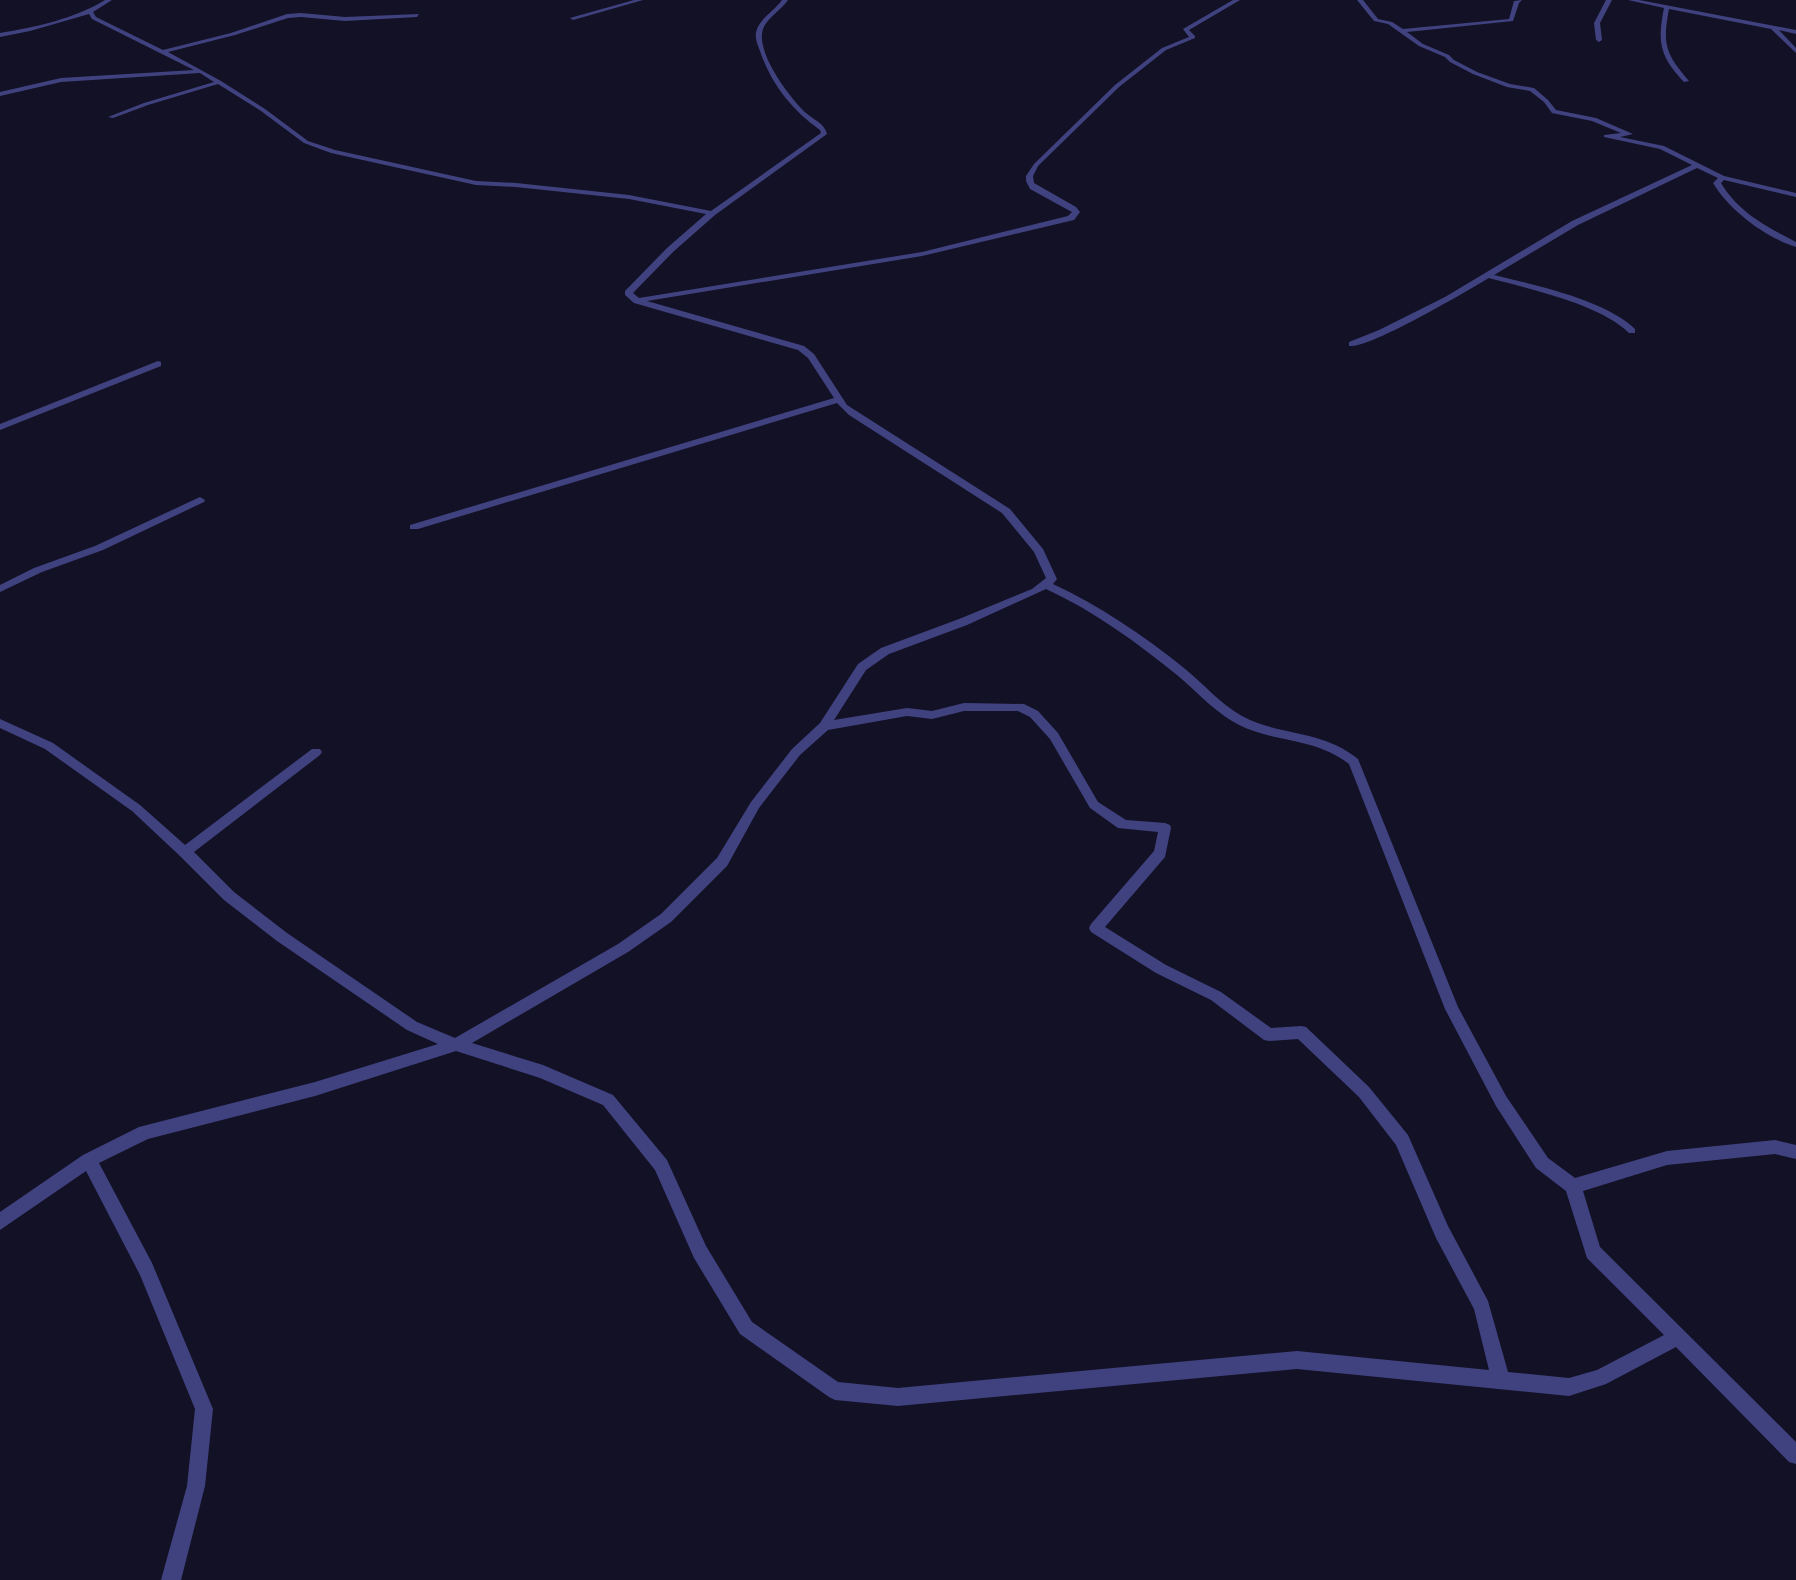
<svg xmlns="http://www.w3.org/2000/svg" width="1796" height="1580" font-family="Overpass,sans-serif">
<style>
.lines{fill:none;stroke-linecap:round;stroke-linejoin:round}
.minor{fill:#404280;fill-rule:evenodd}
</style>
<rect width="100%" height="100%" fill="#131125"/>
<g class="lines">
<path class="minor" d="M 105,0 L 112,0 L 93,12 L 96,17 L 163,50 L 231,33 L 287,14 L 301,13 L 345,17 L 419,14 L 417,17 L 345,21 L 301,17 L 288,18 L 235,35 L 168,52 L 221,81 L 265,109 L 308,141 L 335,150 L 476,181 L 516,183 L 629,195 L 711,211 L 821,133 L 820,130 C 792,110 771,84 760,51 C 757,44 754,36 757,29 C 762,17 775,10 782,0 L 788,0 C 781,10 767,18 763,29 C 755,52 790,98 806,113 C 813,119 825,124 827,134 L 715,215 L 673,252 L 633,293 L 639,298 L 922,252 L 1068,216 L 1072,212 L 1070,211 L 1030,189 L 1026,181 L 1026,176 L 1034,164 L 1115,85 L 1162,48 L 1189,37 L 1183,29 L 1233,0 L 1240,0 L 1189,30 L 1195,36 L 1195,38 L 1166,50 L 1119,87 L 1038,166 L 1033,176 L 1034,183 L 1076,207 L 1080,212 L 1074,220 L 922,256 L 647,301 L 804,346 L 814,354 L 847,405 L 1010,509 L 1043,549 L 1057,579 L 1053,584 C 1100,606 1143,635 1184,668 C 1203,683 1220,704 1242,716 C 1281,737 1321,729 1358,759 L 1458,1007 L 1506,1096 L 1548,1158 L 1575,1178 L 1667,1151 L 1775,1140 L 1796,1145 L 1796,1159 L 1775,1154 L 1667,1165 L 1583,1191 L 1600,1247 L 1796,1442 L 1796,1464 L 1789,1462 L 1676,1347 L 1606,1384 L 1569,1396 L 1297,1369 L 898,1406 L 835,1400 L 829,1397 L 740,1334 L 694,1258 L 655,1170 L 603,1105 L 540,1078 L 456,1051 L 315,1096 L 148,1139 L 99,1163 L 152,1263 L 213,1409 L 205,1486 L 181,1580 L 161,1580 L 187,1486 L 195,1409 L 140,1275 L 86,1171 L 0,1230 L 0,1212 L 83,1155 L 139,1127 L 315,1082 L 438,1044 L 407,1030 L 277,941 L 224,900 L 180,856 L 132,811 L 45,749 L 0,728 L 0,719 L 53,743 L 140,805 L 185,845 L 312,749 L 320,749 L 322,752 L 320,755 L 194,852 L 234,892 L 287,933 L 417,1022 L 455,1038 L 618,944 L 661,914 L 717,858 L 751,802 L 792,749 L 820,723 L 858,664 L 881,648 L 959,619 L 1032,589 L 1046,578 L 1034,552 L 1002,513 L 849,415 L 837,403 L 418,529 L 410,529 L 410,525 L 834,398 L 808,358 L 798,350 L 634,303 L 625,295 L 625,291 L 667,248 L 706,214 L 629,199 L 516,187 L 476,185 L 331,153 L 304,143 L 261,111 L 218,84 L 148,105 L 113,118 L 108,117 L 144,103 L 214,82 L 200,73 L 61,82 L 0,96 L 0,92 L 61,78 L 194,70 L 92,19 L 89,14 L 30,31 L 0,37 L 0,33 C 36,27 74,19 105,0 ZM 1046,589 C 1094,611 1136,642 1177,675 C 1195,690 1212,709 1232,721 C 1270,744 1312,735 1349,764 L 1445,1009 L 1496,1106 L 1536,1168 L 1566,1191 L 1587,1258 L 1664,1335 L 1597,1370 L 1569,1378 L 1508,1372 L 1488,1301 L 1448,1226 L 1408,1135 L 1369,1087 L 1306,1027 L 1301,1026 L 1271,1028 L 1221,992 L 1166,965 L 1105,927 L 1165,857 L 1171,828 L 1170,825 L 1165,823 L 1126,820 L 1098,802 L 1058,733 L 1038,711 L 1024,704 L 964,703 L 932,711 L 907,708 L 834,720 L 866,670 L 889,654 L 967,625 ZM 964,711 L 1018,711 L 1030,717 L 1050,739 L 1090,808 L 1118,828 L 1158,832 L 1154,851 L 1091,924 L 1089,928 L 1091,932 L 1156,973 L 1211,1000 L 1264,1040 L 1269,1041 L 1298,1039 L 1359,1097 L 1396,1145 L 1436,1238 L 1474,1309 L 1489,1370 L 1297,1351 L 898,1388 L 838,1382 L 752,1322 L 706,1246 L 667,1160 L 613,1095 L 543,1065 L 472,1043 L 628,952 L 671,922 L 727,866 L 759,808 L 800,755 L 828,730 L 907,716 L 932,719 Z
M 634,0 L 643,0 L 573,20 L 570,18 Z
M 1357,0 L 1363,0 L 1378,19 L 1392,22 L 1403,29 L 1509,19 L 1514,1 L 1522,0 L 1519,3 L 1513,21 L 1407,32 L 1423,44 L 1449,55 L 1454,60 L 1477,72 L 1510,84 L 1534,88 L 1548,100 L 1556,110 L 1596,118 L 1633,134 L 1620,137 L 1664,146 L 1724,176 L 1796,193 L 1796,197 L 1724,180 L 1721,183 C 1738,212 1767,227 1796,242 L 1796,247 C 1765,237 1730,211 1713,183 L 1718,178 L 1697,168 L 1578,225 L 1494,275 C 1535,285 1605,300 1635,329 L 1635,333 L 1629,333 C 1600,304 1529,289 1489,278 C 1467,291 1369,349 1349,346 L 1349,342 L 1379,330 L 1445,297 L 1572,221 L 1692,165 L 1660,149 L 1604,137 L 1604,135 L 1621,133 L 1592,121 L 1552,113 L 1544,102 L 1530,91 L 1507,87 L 1473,74 L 1450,62 L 1445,57 L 1419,46 L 1388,24 L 1374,21 Z
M 1606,0 L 1612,0 L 1600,23 L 1602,40 L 1599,42 L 1596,40 L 1594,23 Z
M 1628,0 L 1639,0 L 1796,30 L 1796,34 L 1779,30 L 1796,48 L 1796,53 L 1771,29 L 1669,9 C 1662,45 1666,54 1689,81 L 1684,82 C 1660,57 1657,42 1664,8 Z
M 158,361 L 161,362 L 161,366 L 0,430 L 0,424 Z
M 200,497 L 205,500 L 204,502 L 103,550 L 42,572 L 0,592 L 0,585 L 34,568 L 95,546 Z"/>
</g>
</svg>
